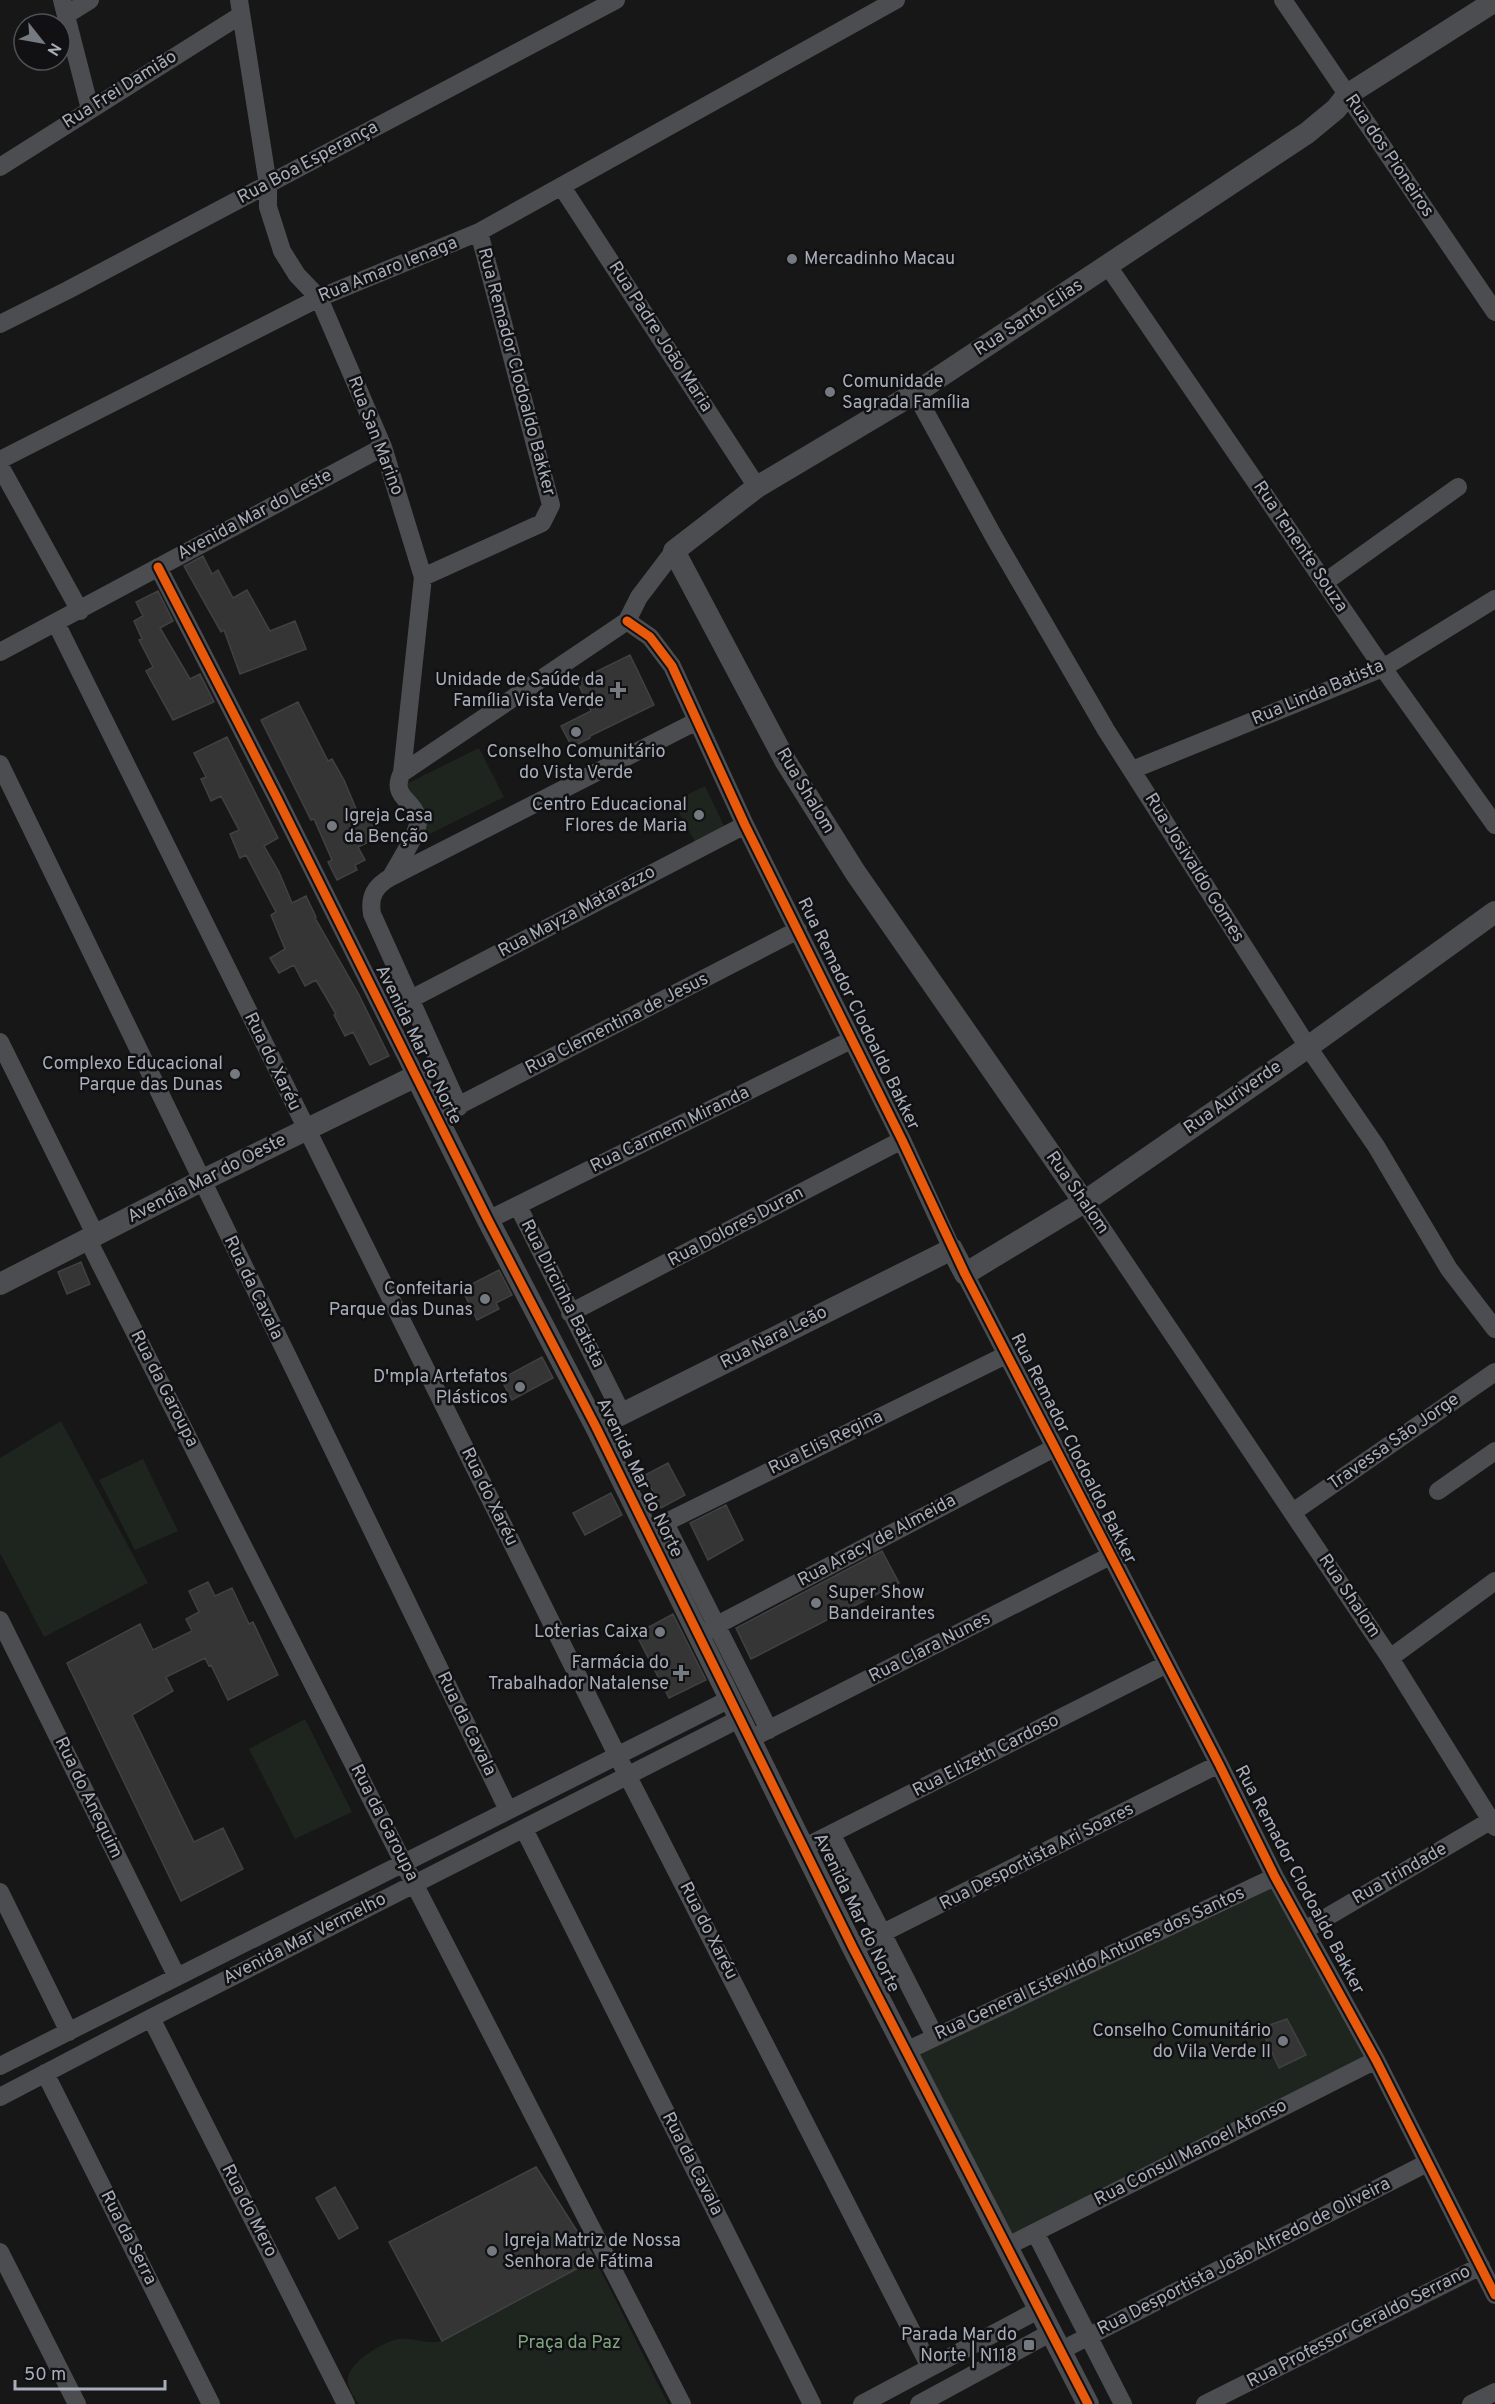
<svg xmlns="http://www.w3.org/2000/svg" width="1495" height="2404" font-family="Overpass,sans-serif">
<style>
.green{fill:#1d251e}
.building{fill:#353536;stroke:#404143;stroke-width:1.5}
.lines{fill:none;stroke-linecap:round;stroke-linejoin:round}
.minor{stroke:#4b4d50;stroke-width:18}
.tertiary{stroke:#4b4d50;stroke-width:22}
.cycleway-casing{stroke:#111113;stroke-width:13}
.cycleway{stroke:#e8590c;stroke-width:9}
.poi-dot{fill:#757980;stroke:#111113;stroke-width:2}
.labels{text-anchor:middle;dominant-baseline:central;stroke-width:5;stroke-linejoin:round;paint-order:stroke}
.street-label{font-size:18px;fill:#a8aeb9;stroke:#111113}
.poi-label{font-size:18px;fill:#a8aeb9;stroke:#111113;text-anchor:end}
.park-label{font-size:18px;fill:#7ea57f;stroke:#111113}
</style>
<rect width="100%" height="100%" fill="#171717"/>
<path class="green" d="M 479,748 L 504,797 L 426,836 L 404,785 Z
M 705,786 L 725,828 L 695,842 L 673,802 Z
M 61,1421 L 148,1583 L 44,1637 L 0,1553 L 0,1458 Z
M 143,1459 L 178,1531 L 135,1550 L 99,1480 Z
M 305,1719 L 352,1812 L 295,1839 L 249,1749 Z
M 1275,1877 L 1376,2060 L 1002,2239 L 912,2048 Z
M 595,2259 L 668,2404 L 359,2404 C 355,2398 349,2390 348,2383 C 344,2364 384,2341 399,2339 C 414,2337 426,2345 442,2341 Z"/>
<path class="building" d="M 203,556 L 212,574 L 218,570 L 233,598 L 247,590 L 270,631 L 295,621 L 306,649 L 240,674 L 224,630 L 221,632 L 184,566 Z
M 158,591 L 173,621 L 160,628 L 190,679 L 200,674 L 214,702 L 173,720 L 146,671 L 153,667 L 139,640 L 142,639 L 134,621 L 143,616 L 136,602 Z
M 630,655 L 654,705 L 590,736 L 590,738 L 572,747 L 561,726 L 591,711 L 577,681 Z
M 298,702 L 328,761 L 332,759 L 344,780 L 362,823 L 374,818 L 381,836 L 358,847 L 365,860 L 355,865 L 357,870 L 337,880 L 328,862 L 332,860 L 314,819 L 311,820 L 261,720 Z
M 227,737 L 278,838 L 264,846 L 279,872 L 292,903 L 306,896 L 316,917 L 315,918 L 358,993 L 389,1056 L 370,1065 L 353,1032 L 345,1036 L 334,1015 L 336,1014 L 316,980 L 305,986 L 294,965 L 279,973 L 270,958 L 285,949 L 271,915 L 276,912 L 246,855 L 240,858 L 230,834 L 239,830 L 221,796 L 211,801 L 201,779 L 206,777 L 194,753 Z
M 81,1262 L 90,1284 L 67,1294 L 58,1272 Z
M 499,1270 L 512,1295 L 496,1303 L 499,1309 L 477,1320 L 462,1289 Z
M 542,1357 L 553,1378 L 512,1400 L 501,1379 Z
M 668,1463 L 685,1495 L 661,1508 L 645,1475 Z
M 611,1493 L 622,1515 L 585,1535 L 573,1513 Z
M 726,1505 L 743,1540 L 708,1560 L 690,1523 Z
M 882,1551 L 899,1583 L 751,1659 L 736,1628 Z
M 208,1582 L 215,1596 L 232,1588 L 249,1624 L 253,1622 L 278,1675 L 228,1700 L 211,1665 L 209,1666 L 205,1658 L 166,1677 L 173,1691 L 132,1715 L 194,1842 L 223,1828 L 243,1869 L 181,1901 L 67,1663 L 140,1624 L 153,1650 L 192,1631 L 186,1619 L 199,1612 L 189,1591 Z
M 673,1614 L 706,1680 L 669,1698 L 636,1634 Z
M 1287,2019 L 1306,2055 L 1279,2068 L 1261,2028 Z
M 536,2167 L 595,2259 L 442,2341 L 389,2242 Z
M 335,2187 L 358,2228 L 339,2239 L 316,2198 Z"/>
<g class="lines">
<path class="minor" d="M 62,0 L 90,109
M 239,0 L 268,185 L 268,207 L 282,251 L 297,275 L 319,298 L 383,447 L 423,577 L 402,773 C 389,798 417,800 418,822 C 418,834 397,865 391,877
M 1283,0 L 1495,312
M 66,15 L 90,0
M 0,167 L 241,15
M 562,187 L 757,487
M 1108,266 L 1383,668 L 1495,825
M 0,324 L 68,290 L 616,0
M 915,393 L 994,537 L 1106,730 L 1308,1047 L 1376,1146 L 1449,1269 L 1495,1329
M 0,460 L 319,298 L 479,232 L 896,0
M 0,466 L 80,611
M 158,567 L 276,796 L 416,1076
M 423,577 L 542,523 L 551,505 L 479,232
M 1325,582 L 1458,487
M 627,621 L 650,637 L 672,666 L 745,825 L 902,1140 L 952,1249
M 56,623 L 618,1757 L 930,2367
M 0,652 L 383,447
M 0,764 L 508,1810
M 1132,770 L 1383,668 L 1495,599
M 402,773 L 627,621 L 639,597 L 674,551
M 409,1000 L 745,825
M 0,1042 L 96,1236
M 459,1107 L 372,914 C 369,896 375,886 391,877 L 697,721
M 448,1111 L 798,930
M 1084,1202 L 1390,1658 L 1495,1827
M 518,1206 L 622,1414
M 488,1220 L 851,1040
M 88,1240 L 403,1862 L 682,2404
M 965,1274 L 1219,1764 L 1275,1877 L 1376,2060 L 1495,2295
M 570,1313 L 902,1140
M 1438,1491 L 1495,1451
M 1293,1512 L 1495,1372
M 665,1523 L 769,1730
M 646,1532 L 1006,1355
M 0,1620 L 176,1975
M 698,1635 L 1056,1447
M 1390,1658 L 1495,1581
M 750,1739 L 1110,1556
M 524,1829 L 812,2404
M 832,1835 L 935,2036
M 805,1847 L 1167,1664
M 0,1892 L 69,2032
M 1305,1930 L 1495,1818
M 853,1948 L 1219,1764
M 151,2018 L 346,2404
M 906,2051 L 1275,1877
M 0,2066 L 730,1699
M 45,2073 L 211,2404
M 0,2097 L 151,2018 L 739,1719
M 1035,2232 L 1123,2404
M 1006,2247 L 1376,2060
M 0,2252 L 77,2404
M 1060,2351 L 1427,2163
M 862,2404 L 1038,2310
M 919,2404 L 1050,2333
M 1205,2404 L 1481,2266
M 1471,2404 L 1495,2392"/>
<path class="tertiary" d="M 1084,1202 L 855,872 L 786,762 L 674,551 L 757,487 L 915,393 L 1307,133 L 1336,109 L 1347,95 L 1495,1
M 0,1284 L 201,1181 L 416,1076 L 488,1220 L 596,1427 L 853,1948 L 1088,2404
M 596,1427 L 952,1249 L 965,1274 L 1084,1202 L 1308,1047 L 1495,912"/>
<g class="cycleway-casing">
<path id="cycleway" d="M 158,567 L 276,796 L 488,1220 L 596,1427 L 853,1948 L 1088,2404
M 627,621 L 650,637 L 672,666 L 745,825 L 902,1140 L 965,1274 L 1219,1764 L 1275,1877 L 1376,2060 L 1495,2295"/>
</g>
<use href="#cycleway" class="cycleway"/>
</g>
<g class="poi-dot">
<circle cx="792" cy="259" r="6"/>
<circle cx="830" cy="392" r="6"/>
<path d="M615 681h6v6h6v6h-6v6h-6v-6h-6v-6h6z"/>
<circle cx="576" cy="732" r="6"/>
<circle cx="699" cy="815" r="6"/>
<circle cx="332" cy="826" r="6"/>
<circle cx="235" cy="1074" r="6"/>
<circle cx="485" cy="1299" r="6"/>
<circle cx="520" cy="1387" r="6"/>
<circle cx="816" cy="1603" r="6"/>
<circle cx="660" cy="1632" r="6"/>
<path d="M678 1664h6v6h6v6h-6v6h-6v-6h-6v-6h6z"/>
<circle cx="1283" cy="2041" r="6"/>
<circle cx="492" cy="2251" r="6"/>
<rect x="1023" y="2339" width="12" height="12" rx="3"/>
</g>
<g class="labels">
<g class="street-label">
<text transform="translate(120 90) rotate(-32)">Rua Frei Damião</text>
<text transform="translate(1389 156) rotate(56)">Rua dos Pioneiros</text>
<text transform="translate(308 163) rotate(-28)">Rua Boa Esperança</text>
<text transform="translate(388 270) rotate(-22)">Rua Amaro Ienaga</text>
<text transform="translate(1029 318) rotate(-33)">Rua Santo Elias</text>
<text transform="translate(660 337) rotate(57)">Rua Padre João Maria</text>
<text transform="translate(516 372) rotate(75)">Rua Remador Clodoaldo Bakker</text>
<text transform="translate(375 436) rotate(69)">Rua San Marino</text>
<text transform="translate(255 515) rotate(-28)">Avenida Mar do Leste</text>
<text transform="translate(1300 547) rotate(56)">Rua Tenente Souza</text>
<text transform="translate(1318 693) rotate(-23)">Rua Linda Batista</text>
<text transform="translate(805 791) rotate(59)">Rua Shalom</text>
<text transform="translate(1194 868) rotate(58)">Rua Josivaldo Gomes</text>
<text transform="translate(577 912) rotate(-28)">Rua Mayza Matarazzo</text>
<text transform="translate(858 1014) rotate(64)">Rua Remador Clodoaldo Bakker</text>
<text transform="translate(617 1024) rotate(-27)">Rua Clementina de Jesus</text>
<text transform="translate(418 1045) rotate(64)">Avenida Mar do Norte</text>
<text transform="translate(272 1062) rotate(64)">Rua do Xaréu</text>
<text transform="translate(1233 1098) rotate(-35)">Rua Auriverde</text>
<text transform="translate(670 1130) rotate(-26)">Rua Carmem Miranda</text>
<text transform="translate(207 1179) rotate(-27)">Avendia Mar do Oeste</text>
<text transform="translate(1077 1193) rotate(55)">Rua Shalom</text>
<text transform="translate(736 1227) rotate(-28)">Rua Dolores Duran</text>
<text transform="translate(253 1288) rotate(64)">Rua da Cavala</text>
<text transform="translate(562 1294) rotate(63)">Rua Dircinha Batista</text>
<text transform="translate(774 1338) rotate(-27)">Rua Nara Leão</text>
<text transform="translate(164 1389) rotate(63)">Rua da Garoupa</text>
<text transform="translate(1394 1442) rotate(-35)">Travessa São Jorge</text>
<text transform="translate(826 1443) rotate(-26)">Rua Elis Regina</text>
<text transform="translate(1073 1449) rotate(63)">Rua Remador Clodoaldo Bakker</text>
<text transform="translate(639 1478) rotate(64)">Avenida Mar do Norte</text>
<text transform="translate(489 1497) rotate(64)">Rua do Xaréu</text>
<text transform="translate(877 1541) rotate(-28)">Rua Aracy de Almeida</text>
<text transform="translate(1349 1596) rotate(56)">Rua Shalom</text>
<text transform="translate(930 1648) rotate(-27)">Rua Clara Nunes</text>
<text transform="translate(466 1724) rotate(64)">Rua da Cavala</text>
<text transform="translate(986 1756) rotate(-27)">Rua Elizeth Cardoso</text>
<text transform="translate(88 1798) rotate(64)">Rua do Anequim</text>
<text transform="translate(384 1823) rotate(63)">Rua da Garoupa</text>
<text transform="translate(1037 1857) rotate(-27)">Rua Desportista Ari Soares</text>
<text transform="translate(1400 1874) rotate(-30)">Rua Trindade</text>
<text transform="translate(1299 1880) rotate(62)">Rua Remador Clodoaldo Bakker</text>
<text transform="translate(856 1913) rotate(64)">Avenida Mar do Norte</text>
<text transform="translate(708 1931) rotate(63)">Rua do Xaréu</text>
<text transform="translate(305 1939) rotate(-27)">Avenida Mar Vermelho</text>
<text transform="translate(1090 1964) rotate(-25)">Rua General Estevildo Antunes dos Santos</text>
<text transform="translate(1191 2153) rotate(-27)">Rua Consul Manoel Afonso</text>
<text transform="translate(692 2164) rotate(63)">Rua da Cavala</text>
<text transform="translate(249 2211) rotate(63)">Rua do Mero</text>
<text transform="translate(128 2238) rotate(63)">Rua da Serra</text>
<text transform="translate(1244 2257) rotate(-27)">Rua Desportista João Alfredo de Oliveira</text>
<text transform="translate(1359 2327) rotate(-27)">Rua Professor Geraldo Serrano</text>
</g>
<g class="poi-label">
<text x="804" y="259" text-anchor="start">Mercadinho Macau</text>
<text x="842" y="382" text-anchor="start">Comunidade<tspan x="842" dy="21">Sagrada Família</tspan></text>
<text x="604" y="680">Unidade de Saúde da<tspan x="604" dy="21">Família Vista Verde</tspan></text>
<text x="576" y="752" text-anchor="middle">Conselho Comunitário<tspan x="576" dy="21">do Vista Verde</tspan></text>
<text x="687" y="805">Centro Educacional<tspan x="687" dy="21">Flores de Maria</tspan></text>
<text x="344" y="816" text-anchor="start">Igreja Casa<tspan x="344" dy="21">da Benção</tspan></text>
<text x="223" y="1064">Complexo Educacional<tspan x="223" dy="21">Parque das Dunas</tspan></text>
<text x="473" y="1289">Confeitaria<tspan x="473" dy="21">Parque das Dunas</tspan></text>
<text x="508" y="1377">D'mpla Artefatos<tspan x="508" dy="21">Plásticos</tspan></text>
<text x="828" y="1593" text-anchor="start">Super Show<tspan x="828" dy="21">Bandeirantes</tspan></text>
<text x="648" y="1632">Loterias Caixa</text>
<text x="669" y="1663">Farmácia do<tspan x="669" dy="21">Trabalhador Natalense</tspan></text>
<text x="1271" y="2031">Conselho Comunitário<tspan x="1271" dy="21">do Vila Verde II</tspan></text>
<text x="504" y="2241" text-anchor="start">Igreja Matriz de Nossa<tspan x="504" dy="21">Senhora de Fátima</tspan></text>
<text x="1017" y="2335">Parada Mar do<tspan x="1017" dy="21">Norte | N118</tspan></text>
</g>
<g class="park-label">
<text x="569" y="2343">Praça da Paz</text>
</g>
</g>
<g transform="translate(42 42) rotate(121)"><circle r="28" fill="#111113" stroke="#4d5055" stroke-width="1.5"/>
<path d="M0-4.5L10 22L0 15L-10 22Z" fill="#757980"/>
<text y="-9" font-size="16" font-weight="bold" text-anchor="middle" fill="#a8aeb9">N</text>
</g>
<path d="M15 2380v9h150v-9" fill="none" stroke="#a8aeb9" stroke-width="3"/>
<text x="24" y="2380" font-size="18" fill="#a8aeb9" stroke="#111113" stroke-width="4.5" paint-order="stroke">50 m</text>
</svg>
